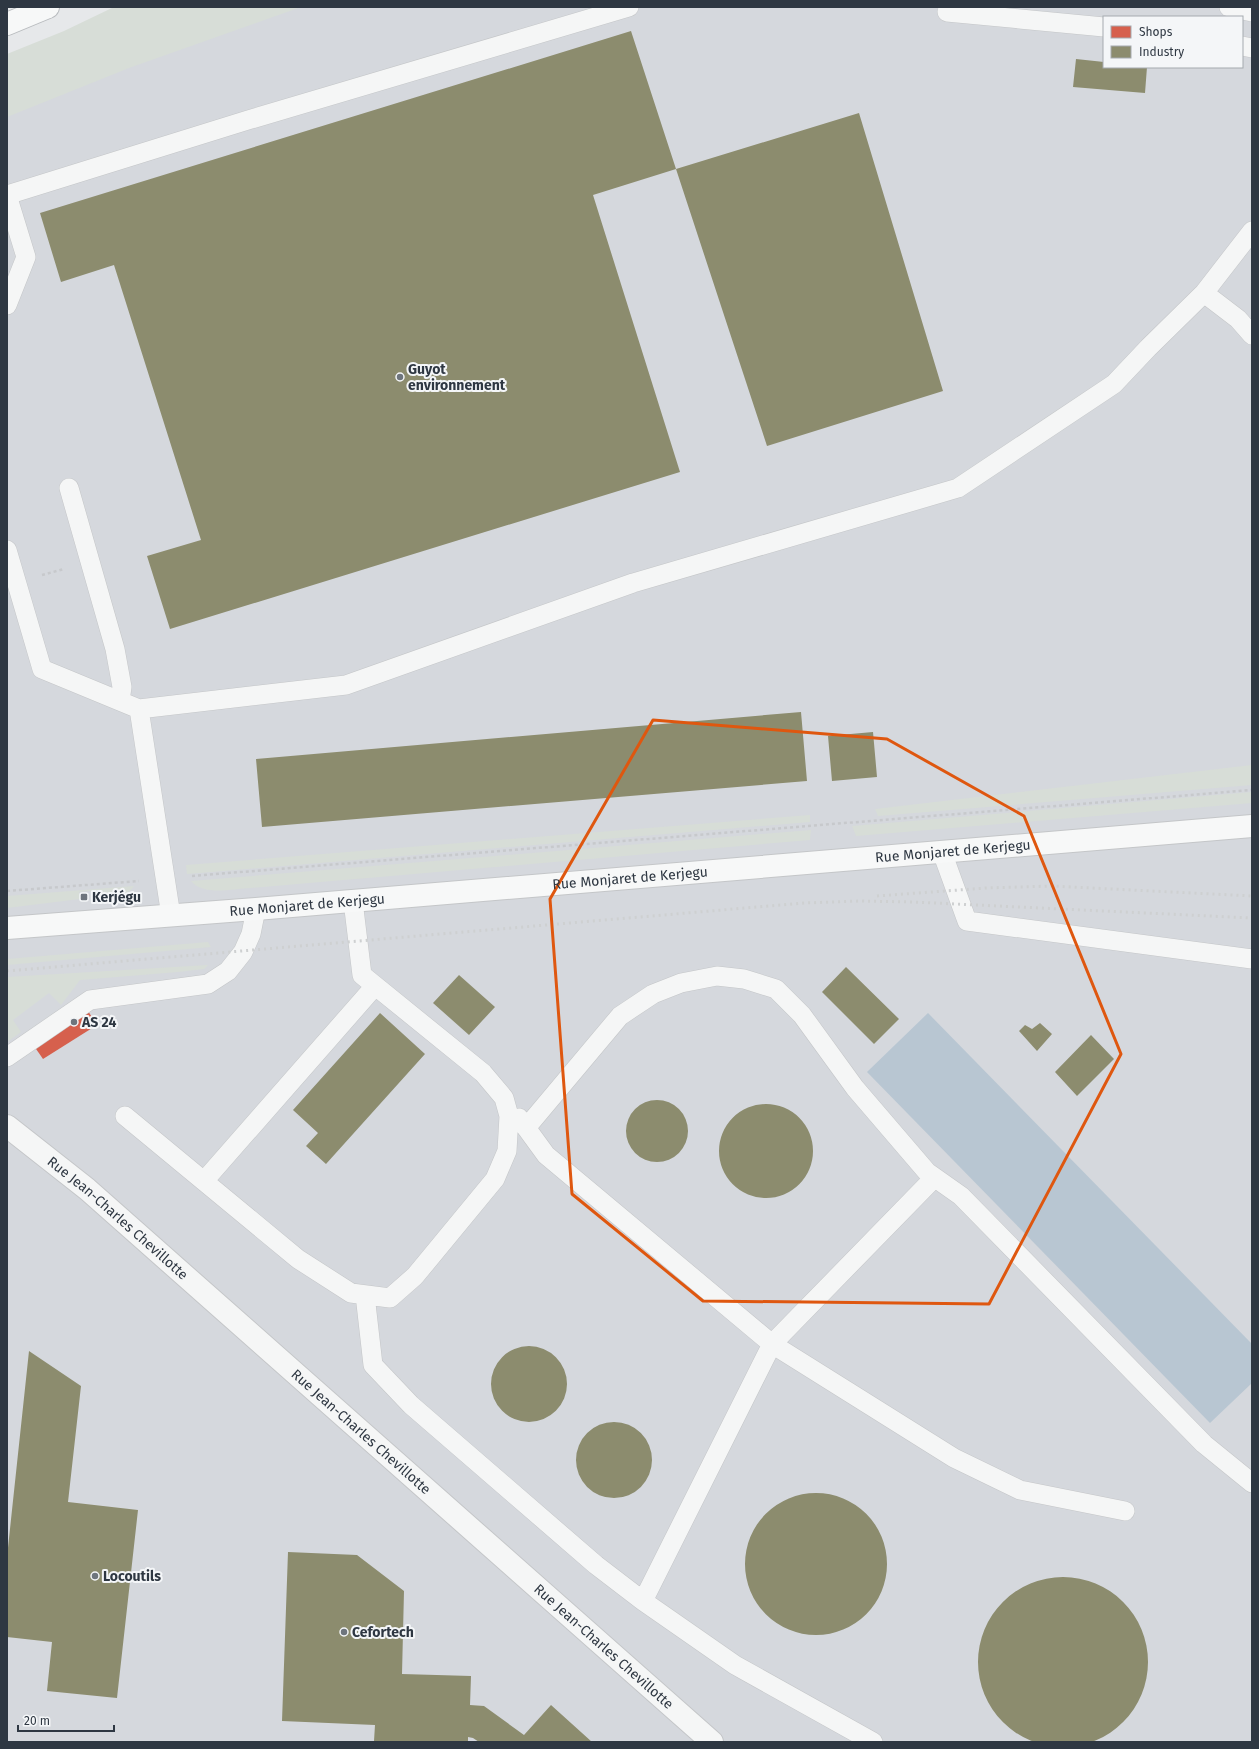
<svg xmlns="http://www.w3.org/2000/svg" width="1259" height="1749" font-family="'Fira Sans',sans-serif">
<style>
.built{fill:#d5d8dd;fill-rule:evenodd}
.green{fill:#d7ddd7}
.water{fill:#b8c6d2}
.shops{fill:#d6604d}
.industry{fill:#8c8c6e}
.lines{fill:none;stroke-linecap:round;stroke-linejoin:round}
.lane-casing{stroke:#c4c6c8;stroke-width:20}
.street-casing{stroke:#c4c6c8;stroke-width:24}
.secondary-casing{stroke:#c4c6c8;stroke-width:24}
.highway-casing{stroke:#b8bbbe;stroke-width:24}
.path{stroke:#c7c9cc;stroke-width:2.5;stroke-dasharray:3 3;stroke-linecap:butt}
.lane{stroke:#f5f6f6;stroke-width:19}
.street{stroke:#f5f6f6;stroke-width:22}
.secondary{stroke:#f7f8f8;stroke-width:22}
.highway{stroke:#f7f8f8;stroke-width:22}
.rail{stroke:#ced0d1;stroke-width:3;stroke-dasharray:2 4;stroke-linecap:butt}
.marked{fill:none;stroke:#df570f;stroke-width:3;stroke-linejoin:round}
.poi-dot{fill:#6e757d;stroke:#f4f6f8;stroke-width:1.5}
.labels{text-anchor:middle;dominant-baseline:central;stroke-width:4;stroke-linejoin:round;paint-order:stroke}
.poi-label{font-size:14px;font-weight:bold;fill:#2e3742;stroke:#f4f6f8;text-anchor:start}
.street-label{font-size:14px;fill:#2e3742;stroke:#f4f6f8}
</style>
<rect width="100%" height="100%" fill="#e6e8ea"/>
<path class="built" d="M 154,7 L 1252,7 L 1252,1742 L 7,1742 L 7,64 ZM 1104,17 L 1242,17 L 1242,67 L 1104,67 Z"/>
<path class="green" d="M 114,7 L 301,7 L 129,68 L 7,117 L 7,54 L 64,31 Z
M 1252,765 L 1252,785 L 878,816 L 875,809 Z
M 1252,792 L 1252,803 L 856,836 L 852,826 Z
M 810,815 L 810,822 L 187,874 L 186,865 Z
M 811,830 L 810,840 L 250,888 C 232,889 203,896 191,881 Z
M 134,886 C 124,899 119,899 103,899 L 102,890 L 79,892 L 80,899 L 7,908 L 7,896 Z
M 208,942 L 211,947 L 7,965 L 7,959 Z
M 208,965 L 204,969 L 178,972 L 80,980 L 61,1005 L 49,993 L 13,1020 L 21,1032 L 7,1042 L 7,977 Z"/>
<path class="water" d="M 928,1013 L 1252,1344 L 1252,1383 L 1210,1423 L 867,1072 Z"/>
<path class="shops" d="M 88,1011 L 97,1025 L 43,1059 L 34,1046 Z"/>
<path class="industry" d="M 631,31 L 676,169 L 593,195 L 680,472 L 170,629 L 147,556 L 201,540 L 114,265 L 61,282 L 40,213 Z
M 1076,59 L 1104,62 L 1104,67 L 1147,67 L 1145,93 L 1073,87 Z
M 859,113 L 943,391 L 767,446 L 676,169 Z
M 801,712 L 807,781 L 262,827 L 256,759 Z
M 873,732 L 877,777 L 832,781 L 828,736 Z
M 846,967 L 899,1019 L 874,1044 L 822,992 Z
M 459,975 L 495,1007 L 469,1035 L 433,1003 Z
M 380,1013 L 425,1054 L 326,1164 L 306,1146 L 318,1133 L 293,1110 Z
M 1040,1023 L 1052,1034 L 1037,1051 L 1019,1031 L 1025,1025 L 1032,1029 Z
M 1091,1035 L 1114,1059 L 1077,1096 L 1055,1072 Z
M626 1131a31 31 0 1 1 62 0a31 31 0 1 1-62 0Z
M719 1151a47 47 0 1 1 94 0a47 47 0 1 1-94 0Z
M491 1384a38 38 0 1 1 76 0a38 38 0 1 1-76 0Z
M 29,1351 L 81,1386 L 68,1502 L 138,1510 L 117,1698 L 47,1691 L 52,1642 L 7,1637 L 7,1557 Z
M576 1460a38 38 0 1 1 76 0a38 38 0 1 1-76 0Z
M745 1564a71 71 0 1 1 142 0a71 71 0 1 1-142 0Z
M 288,1552 L 357,1555 L 404,1591 L 402,1674 L 471,1676 L 470,1705 L 484,1706 L 524,1735 L 551,1705 L 592,1742 L 479,1742 L 473,1738 L 468,1737 L 468,1742 L 374,1741 L 375,1725 L 282,1721 Z
M978 1662a85 85 0 1 1 170 0a85 85 0 1 1-170 0Z"/>
<g class="lines">
<g class="lane-casing">
<path id="lane" d="M 1229,7 L 1252,12
M 947,12 L 1104,27
M 1242,46 L 1252,48
M 7,195 L 248,120 L 629,7
M 7,195 L 26,257 L 7,305
M 1252,231 L 1204,293 L 1238,319 L 1252,335
M 69,488 L 115,649 L 122,687 L 120,701
M 7,550 L 42,669 L 139,709 L 346,685 L 633,583 L 958,488 L 1114,384 L 1148,348 L 1204,293
M 139,709 L 171,916
M 942,852 L 967,921 L 1252,959
M 7,1057 L 90,1000 L 208,984 L 228,971 L 243,952 L 251,934 L 256,909
M 125,1116 L 298,1259 L 351,1293 L 390,1298 L 415,1276 L 495,1179 L 507,1151 L 509,1116 L 504,1098 L 483,1073 L 362,975 L 353,901
M 519,1118 L 546,1155 L 772,1344 L 954,1458 L 1020,1490 L 1125,1511
M 526,1128 L 620,1016 L 653,994 L 681,983 L 717,976 L 744,979 L 776,989 L 802,1015 L 855,1088 L 927,1172 L 961,1196 L 1204,1444 L 1252,1483
M 204,1181 L 375,986
M 365,1295 L 373,1365 L 411,1405 L 596,1565 L 643,1601
M 873,1742 L 735,1665 L 643,1601 L 772,1344 L 934,1178"/>
</g>
<g class="street-casing">
<g id="street">
<path id="s1" d="M 7,1126 L 87,1189 L 712,1742"/>
</g>
</g>
<g class="secondary-casing">
<g id="secondary">
<path id="s2" d="M 7,928 L 256,909 L 1252,826"/>
</g>
</g>
<g class="highway-casing">
<path id="highway" d="M 7,24 L 48,7"/>
</g>
<path class="path" d="M 42,575 L 64,569
M 192,876 L 1252,790
M 7,891 L 139,881"/>
<use href="#lane" class="lane"/>
<use href="#street" class="street"/>
<use href="#secondary" class="secondary"/>
<use href="#highway" class="highway"/>
<path class="rail" d="M 877,896 L 986,888 L 1052,886 L 1252,896
M 7,971 L 804,903 L 860,901 L 913,902 L 1252,918"/>
</g>
<path class="marked" d="M 653,720 L 887,739 L 1024,816 L 1121,1054 L 989,1304 L 703,1301 L 572,1194 L 550,899 Z"/>
<g class="poi-dot">
<circle cx="400" cy="377" r="4"/>
<rect x="80" y="893" width="8" height="8" rx="2"/>
<circle cx="74" cy="1022" r="4"/>
<circle cx="95" cy="1576" r="4"/>
<circle cx="344" cy="1632" r="4"/>
</g>
<g class="labels">
<g class="poi-label">
<text x="408" y="369">Guyot<tspan x="408" dy="16">environnement</tspan></text>
<text x="92" y="897">Kerjégu</text>
<text x="82" y="1022">AS 24</text>
<text x="103" y="1576">Locoutils</text>
<text x="352" y="1632">Cefortech</text>
</g>
<g class="street-label">
<text stroke="none"><textPath href="#s2" startOffset="949">Rue Monjaret de Kerjegu</textPath></text>
<text stroke="none"><textPath href="#s2" startOffset="625">Rue Monjaret de Kerjegu</textPath></text>
<text stroke="none"><textPath href="#s2" startOffset="301">Rue Monjaret de Kerjegu</textPath></text>
<text stroke="none"><textPath href="#s1" startOffset="144">Rue Jean-Charles Chevillotte</textPath></text>
<text stroke="none"><textPath href="#s1" startOffset="468">Rue Jean-Charles Chevillotte</textPath></text>
<text stroke="none"><textPath href="#s1" startOffset="792">Rue Jean-Charles Chevillotte</textPath></text>
</g>
</g>
<rect width="1259" height="1749" fill="none" stroke="#2e3742" stroke-width="16"/>
<rect x="1103" y="16" width="140" height="52" fill="#f4f6f8" stroke="#a5aaaf"/>
<rect x="1111" y="26" width="20" height="12" fill="#d6604d" stroke="#a5aaaf"/>
<text x="1139" y="36" font-size="12" fill="#2e3742">Shops</text>
<rect x="1111" y="46" width="20" height="12" fill="#8c8c6e" stroke="#a5aaaf"/>
<text x="1139" y="56" font-size="12" fill="#2e3742">Industry</text>
<path d="M18 1725v6h96v-6" fill="none" stroke="#2e3742" stroke-width="2"/>
<text x="24" y="1725" font-size="12" fill="#2e3742" stroke="#f4f6f8" stroke-width="3" paint-order="stroke">20 m</text>
</svg>
